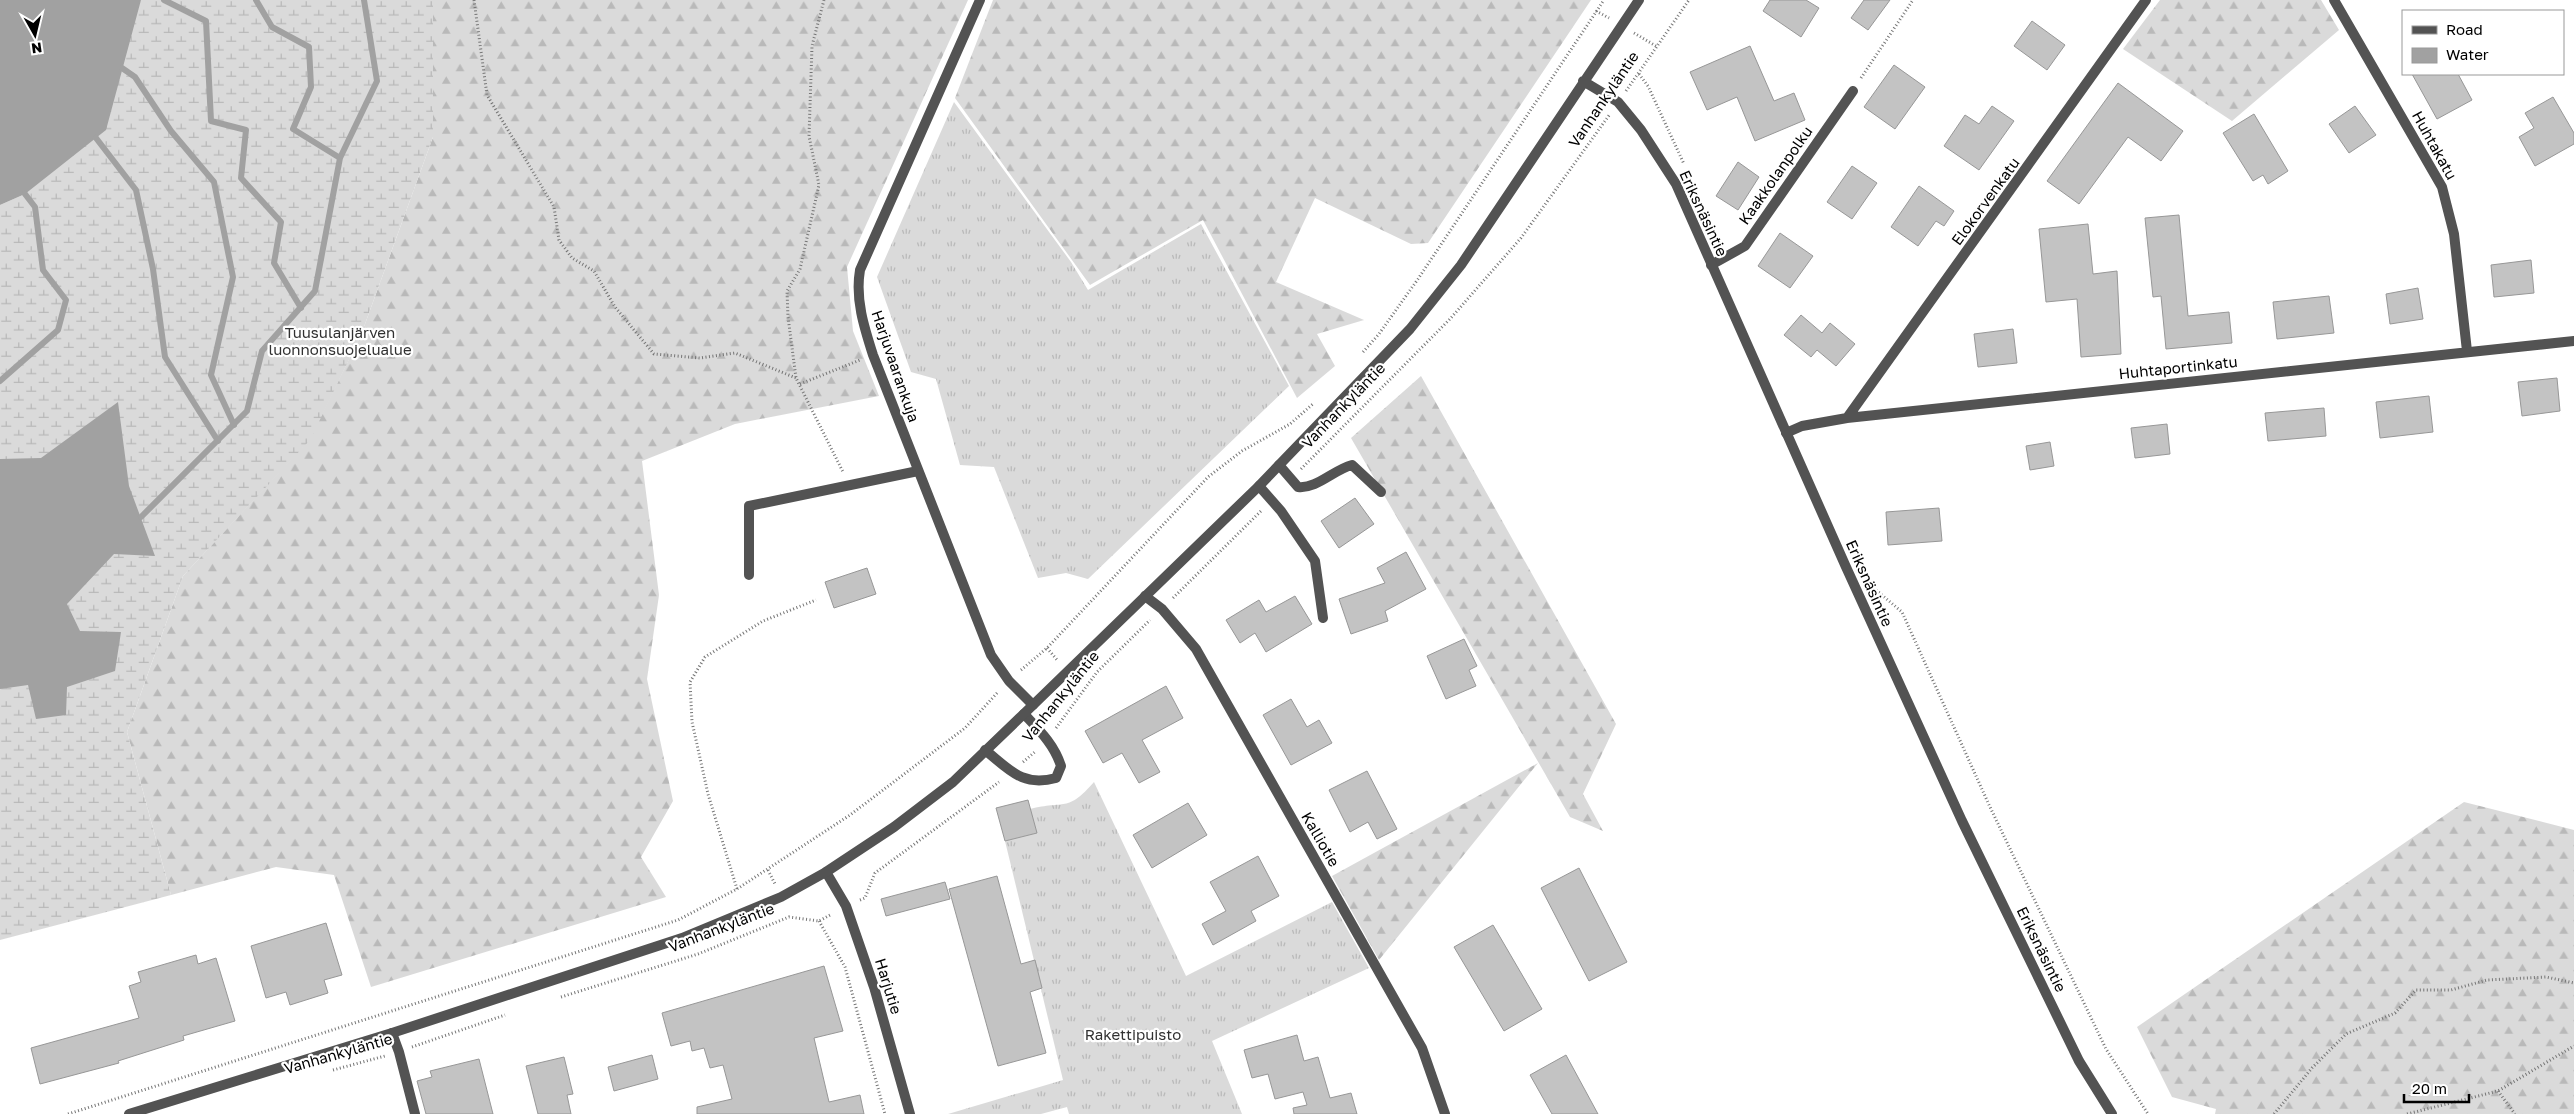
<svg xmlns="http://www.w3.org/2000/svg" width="2574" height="1114" font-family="'Golos Text',sans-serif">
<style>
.grass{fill:url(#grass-tufts)}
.forest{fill:url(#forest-firs)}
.wetland{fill:url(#wetland-marsh)}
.water{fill:#a1a1a1}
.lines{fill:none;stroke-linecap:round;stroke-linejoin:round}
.stream{stroke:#a1a1a1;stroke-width:6}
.building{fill:#c3c3c3;stroke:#979797}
.path{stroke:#757575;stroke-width:3;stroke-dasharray:1 2.5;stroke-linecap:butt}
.service{stroke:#535353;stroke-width:10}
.minor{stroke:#535353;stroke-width:10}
.tertiary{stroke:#535353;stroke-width:10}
.labels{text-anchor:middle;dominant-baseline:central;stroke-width:4.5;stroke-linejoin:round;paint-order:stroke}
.street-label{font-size:15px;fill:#000;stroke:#fff}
.park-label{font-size:15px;fill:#313131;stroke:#fff}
</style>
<defs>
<pattern id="grass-tufts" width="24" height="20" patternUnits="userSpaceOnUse" patternTransform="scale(1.25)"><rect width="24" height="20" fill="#dadada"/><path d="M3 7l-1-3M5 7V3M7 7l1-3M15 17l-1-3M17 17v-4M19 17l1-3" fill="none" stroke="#b9b9b9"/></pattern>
<pattern id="forest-firs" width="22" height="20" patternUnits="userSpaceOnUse" patternTransform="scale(1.25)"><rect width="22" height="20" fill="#dadada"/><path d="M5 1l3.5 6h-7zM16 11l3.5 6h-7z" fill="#b9b9b9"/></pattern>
<pattern id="wetland-marsh" width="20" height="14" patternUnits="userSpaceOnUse" patternTransform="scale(1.25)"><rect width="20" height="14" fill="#dadada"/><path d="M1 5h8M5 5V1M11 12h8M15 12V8" fill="none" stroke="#b9b9b9"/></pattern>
</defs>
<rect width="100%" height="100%" fill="#fff"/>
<path class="grass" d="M 954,102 L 1071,262 L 1088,290 L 1201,224 L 1289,386 L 1088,579 L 1066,573 L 1038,578 L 994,467 L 960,465 L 936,379 L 911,372 L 877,277 Z
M 1094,782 L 1186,976 L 1332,902 L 1369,968 L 1212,1041 L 1242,1114 L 1069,1114 L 1067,1107 L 1041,1114 L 948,1114 L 1063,1080 L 1005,841 L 1037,833 L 1030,809 C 1065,800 1067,813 1094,782 Z"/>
<path class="forest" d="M 433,0 L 968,0 L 847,267 L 853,331 L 879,396 L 735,424 L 642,461 L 659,595 L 647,679 L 673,801 L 641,857 L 666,897 L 371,987 L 334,875 L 276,867 L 171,895 L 127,732 L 183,576 L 309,440 L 361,335 L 433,137 Z
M 993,0 L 1591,0 L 1428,243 L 1411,244 L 1315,198 L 1276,282 L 1364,320 L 1317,334 L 1335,366 L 1297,398 L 1203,220 L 1090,285 L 955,98 Z
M 2160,0 L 2321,0 L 2339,30 L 2232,121 L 2123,49 Z
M 1421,376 L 1616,724 L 1583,794 L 1603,831 L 1570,817 L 1351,438 Z
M 1538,763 L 1379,960 L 1332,876 Z
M 2464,802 L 2574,830 L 2574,1114 L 2215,1114 L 2216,1109 L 2172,1097 L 2137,1027 Z"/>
<path class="wetland" d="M 141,0 L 433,0 L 433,137 L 361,335 L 310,440 L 183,576 L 127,732 L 171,895 L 0,940 L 0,205 L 25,194 Z"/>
<path class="water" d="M 0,0 L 141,0 L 106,130 L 25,194 L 0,205 Z
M 118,402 L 129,486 L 155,556 L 114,554 L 67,604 L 80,631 L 121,632 L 115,671 L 67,687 L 66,715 L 36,719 L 28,685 L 0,689 L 0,459 L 41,458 Z"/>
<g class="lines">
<path class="stream" d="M 164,0 L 206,21 L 211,121 L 246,130 L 241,178 L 281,222 L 274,263 L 301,308
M 256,0 L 272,27 L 309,47 L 311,87 L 293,129 L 340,158
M 122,68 L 135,77 L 171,131 L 214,182 L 233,277 L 211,375 L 234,425
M 96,138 L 136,190 L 153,269 L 165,357 L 218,441
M 0,381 L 58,330 L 66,300 L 43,270 L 35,207 L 25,194
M 141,517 L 247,411 L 262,351 L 315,291 L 340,158 L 377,81 L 364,0"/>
</g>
<path class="building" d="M 1770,0 L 1806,0 L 1819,8 L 1801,37 L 1763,11 Z
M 1864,0 L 1890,0 L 1868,30 L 1851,18 Z
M 2032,21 L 2065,45 L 2047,70 L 2014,46 Z
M 1750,46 L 1774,101 L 1794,93 L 1805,120 L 1755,141 L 1737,97 L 1707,110 L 1690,72 Z
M 1894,65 L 1925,87 L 1895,129 L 1864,107 Z
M 2412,74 L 2458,74 L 2472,100 L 2437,119 Z
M 2118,83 L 2183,131 L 2161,161 L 2128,137 L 2079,204 L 2047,181 Z
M 2553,97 L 2574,133 L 2574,144 L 2535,166 L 2519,137 L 2534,128 L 2525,113 Z
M 1992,106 L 2014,121 L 1979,170 L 1944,146 L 1965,115 L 1979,124 Z
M 2355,106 L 2376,135 L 2349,153 L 2329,124 Z
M 2254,114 L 2288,171 L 2268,184 L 2263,175 L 2253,181 L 2223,133 Z
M 1738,162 L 1759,177 L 1738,210 L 1716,196 Z
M 1852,166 L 1877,183 L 1852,219 L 1827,202 Z
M 1919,186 L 1954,211 L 1944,226 L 1936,221 L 1918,246 L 1891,227 Z
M 2179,215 L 2188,316 L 2229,312 L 2232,343 L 2166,349 L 2161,296 L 2153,297 L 2145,218 Z
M 2088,224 L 2093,274 L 2117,271 L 2121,354 L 2081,357 L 2077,299 L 2046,302 L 2039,229 Z
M 1780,233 L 1813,256 L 1790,288 L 1758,266 Z
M 2531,260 L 2534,293 L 2494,297 L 2491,265 Z
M 2418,288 L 2423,319 L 2390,324 L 2386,294 Z
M 2329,296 L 2334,333 L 2277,339 L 2273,302 Z
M 1801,315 L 1822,333 L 1830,323 L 1855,344 L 1836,366 L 1817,350 L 1811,357 L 1784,335 Z
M 2013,329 L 2017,363 L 1978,367 L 1974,334 Z
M 2557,378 L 2560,411 L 2522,416 L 2518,382 Z
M 2429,396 L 2433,432 L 2380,438 L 2376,402 Z
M 2324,408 L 2326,436 L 2268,441 L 2265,413 Z
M 2167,424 L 2170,454 L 2135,458 L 2131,428 Z
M 2050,442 L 2054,466 L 2030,470 L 2026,446 Z
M 1355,498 L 1374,524 L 1339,548 L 1321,521 Z
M 1939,508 L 1942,541 L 1888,545 L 1886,512 Z
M 1406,552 L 1426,589 L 1385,611 L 1388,621 L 1351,634 L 1339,599 L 1385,583 L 1377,568 Z
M 867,568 L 876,594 L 834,608 L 825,582 Z
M 1295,596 L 1312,624 L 1266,652 L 1255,633 L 1240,643 L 1226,620 L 1259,600 L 1266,612 Z
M 1464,639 L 1477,666 L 1469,670 L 1476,686 L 1446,699 L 1427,656 Z
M 1166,686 L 1183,718 L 1142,740 L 1160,772 L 1139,783 L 1122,753 L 1103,763 L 1085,731 Z
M 1291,699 L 1307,727 L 1319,720 L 1332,743 L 1291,765 L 1263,715 Z
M 1367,771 L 1397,829 L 1377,839 L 1368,822 L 1350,832 L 1329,790 Z
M 1028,800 L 1037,833 L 1005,841 L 996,808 Z
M 1188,803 L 1207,835 L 1152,868 L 1133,835 Z
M 1258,856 L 1279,896 L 1251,911 L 1256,921 L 1213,945 L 1202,924 L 1226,911 L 1210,882 Z
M 1579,868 L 1627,962 L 1589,981 L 1541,888 Z
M 997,876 L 1021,964 L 1035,960 L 1042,988 L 1030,992 L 1046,1053 L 998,1066 L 949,889 Z
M 945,882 L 950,899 L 886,916 L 881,899 Z
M 326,923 L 342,975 L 324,980 L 328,993 L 290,1005 L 286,992 L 266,998 L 251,946 Z
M 1493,925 L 1542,1009 L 1504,1031 L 1454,947 Z
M 196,955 L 198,964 L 216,958 L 235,1021 L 183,1036 L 184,1040 L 118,1061 L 119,1063 L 40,1084 L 31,1048 L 139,1018 L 129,986 L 141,982 L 138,972 Z
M 824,966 L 843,1031 L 814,1038 L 829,1102 L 860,1095 L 864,1114 L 697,1114 L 697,1107 L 732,1099 L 723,1065 L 710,1068 L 704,1048 L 692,1051 L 690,1041 L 671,1046 L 662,1013 Z
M 1297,1035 L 1304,1061 L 1318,1057 L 1330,1098 L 1351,1093 L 1357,1114 L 1294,1114 L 1293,1108 L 1307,1105 L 1303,1092 L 1275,1099 L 1268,1074 L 1252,1078 L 1244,1050 Z
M 652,1055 L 658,1079 L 614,1091 L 608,1067 Z
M 1566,1055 L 1598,1114 L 1552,1114 L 1530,1075 Z
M 564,1057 L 573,1094 L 567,1095 L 571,1114 L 538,1114 L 526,1066 Z
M 479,1059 L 493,1114 L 426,1114 L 417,1081 L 432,1077 L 430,1071 Z"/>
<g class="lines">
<path class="path" d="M 474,0 L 487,95 L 554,207 L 559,240 L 572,258 L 594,271 L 615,307 L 654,354 L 700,358 L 735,353 L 796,378
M 824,0 L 812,46 L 809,136 L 819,185 L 800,269 L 787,291 L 788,317 L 796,378 L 843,472
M 1596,11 L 1609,18
M 1634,33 L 1656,46
M 1639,74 L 1648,86 L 1684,164
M 1861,78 L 1913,0
M 1626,91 L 1689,0
M 1363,352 L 1379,334 L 1418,279 L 1604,0
M 800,384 L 860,360
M 1301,469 L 1450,319 L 1521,238 L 1610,114
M 1876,590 L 1902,612 L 1990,807 L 2106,1049 L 2148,1114
M 1173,598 L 1261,511
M 1047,648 L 1058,661
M 1021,670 L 1047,648 L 1208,477 L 1242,451 L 1290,424 L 1314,403
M 1056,728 L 1097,672 L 1150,620
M 1023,762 L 1036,751
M 768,870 L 775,884
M 737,889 L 708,794 L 692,722 L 690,682 L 705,657 L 763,621 L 816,600
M 860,900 L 865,898 L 875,873 L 999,782
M 819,921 L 845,967 L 885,1114
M 561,997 L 698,954 L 789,917 L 819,921 L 832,914
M 412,1047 L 505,1015
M 333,1070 L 385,1056
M 2498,1091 L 2515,1114
M 68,1114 L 678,920 L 737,889 L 850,815 L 965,728 L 998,692
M 2274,1114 L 2312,1068 L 2346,1034 L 2395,1013 L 2416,990 L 2451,990 L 2487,980 L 2546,977 L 2574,983
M 2407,1114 L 2498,1091 L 2574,1046"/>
<path class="service" d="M 1279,465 L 1298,487 C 1317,489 1333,470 1352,465 L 1381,492
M 1259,486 L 1281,511 L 1315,561 L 1323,618
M 749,575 L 749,506 L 918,471
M 985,750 C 1010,770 1022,787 1056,778 L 1061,766 C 1054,744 1039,730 1024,714"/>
<path class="minor" d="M 980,0 L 860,270 C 855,299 864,327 873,355 L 991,655 L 1009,681 L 1033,705
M 2334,0 L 2442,187 L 2454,234 L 2467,351
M 1711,265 L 1745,246 L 1853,91
M 1847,418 L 2146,0
M 1786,433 L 1802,426 L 1847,418 L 2574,341
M 1145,596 L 1162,609 L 1196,649 L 1422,1048 L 1445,1114
M 826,872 L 846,906 L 874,987 L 910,1114
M 392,1033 L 399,1052 L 415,1114"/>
<path class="tertiary" d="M 1583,81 L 1618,102 L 1641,130 L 1676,184 L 1846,567 L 1962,821 L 2079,1061 L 2112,1114
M 129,1114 L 392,1033 L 682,938 L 781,897 L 826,872 L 894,827 L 953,782 L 1033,705 L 1259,486 L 1410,329 L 1461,265 L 1639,0"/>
</g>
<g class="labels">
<g class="street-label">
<text transform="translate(1603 99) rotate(-56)">Vanhankyläntie</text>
<text transform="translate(2435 145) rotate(61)">Huhtakatu</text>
<text transform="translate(1775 175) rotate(-55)">Kaakkolanpolku</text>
<text transform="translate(1985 201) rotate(-54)">Elokorvenkatu</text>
<text transform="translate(1704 213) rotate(65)">Eriksnäsintie</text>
<text transform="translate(896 366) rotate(71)">Harjuvaarankuja</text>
<text transform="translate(2178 367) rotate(-6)">Huhtaportinkatu</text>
<text transform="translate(1343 405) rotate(-46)">Vanhankyläntie</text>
<text transform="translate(1870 583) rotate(66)">Eriksnäsintie</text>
<text transform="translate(1060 696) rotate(-51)">Vanhankyläntie</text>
<text transform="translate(1321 839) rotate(60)">Kalliotie</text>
<text transform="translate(721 927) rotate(-21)">Vanhankyläntie</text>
<text transform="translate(2042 949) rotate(64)">Eriksnäsintie</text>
<text transform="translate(889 986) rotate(73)">Harjutie</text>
<text transform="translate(338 1053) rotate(-16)">Vanhankyläntie</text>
</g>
<g class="park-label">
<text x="340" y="332">Tuusulanjärven<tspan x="340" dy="17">luonnonsuojelualue</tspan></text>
<text x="1133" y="1034">Rakettipuisto</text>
</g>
</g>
<rect x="2402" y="10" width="162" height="65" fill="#ffffff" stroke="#999999"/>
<rect x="2412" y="26" width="25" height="8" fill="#535353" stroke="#999999"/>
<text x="2446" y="35" font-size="15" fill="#000000">Road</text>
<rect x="2412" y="48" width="25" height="15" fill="#a1a1a1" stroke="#999999"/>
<text x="2446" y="60" font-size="15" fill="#000000">Water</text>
<g transform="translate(35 35) rotate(172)" stroke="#ffffff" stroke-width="4" paint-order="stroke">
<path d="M0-4L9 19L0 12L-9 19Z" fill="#000000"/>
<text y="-8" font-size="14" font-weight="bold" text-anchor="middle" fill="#000000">N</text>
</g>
<path d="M2404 1094v8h65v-8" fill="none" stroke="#000000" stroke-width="2.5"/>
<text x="2412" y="1094" font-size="15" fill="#000000" stroke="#ffffff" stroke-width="4" paint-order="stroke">20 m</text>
</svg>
